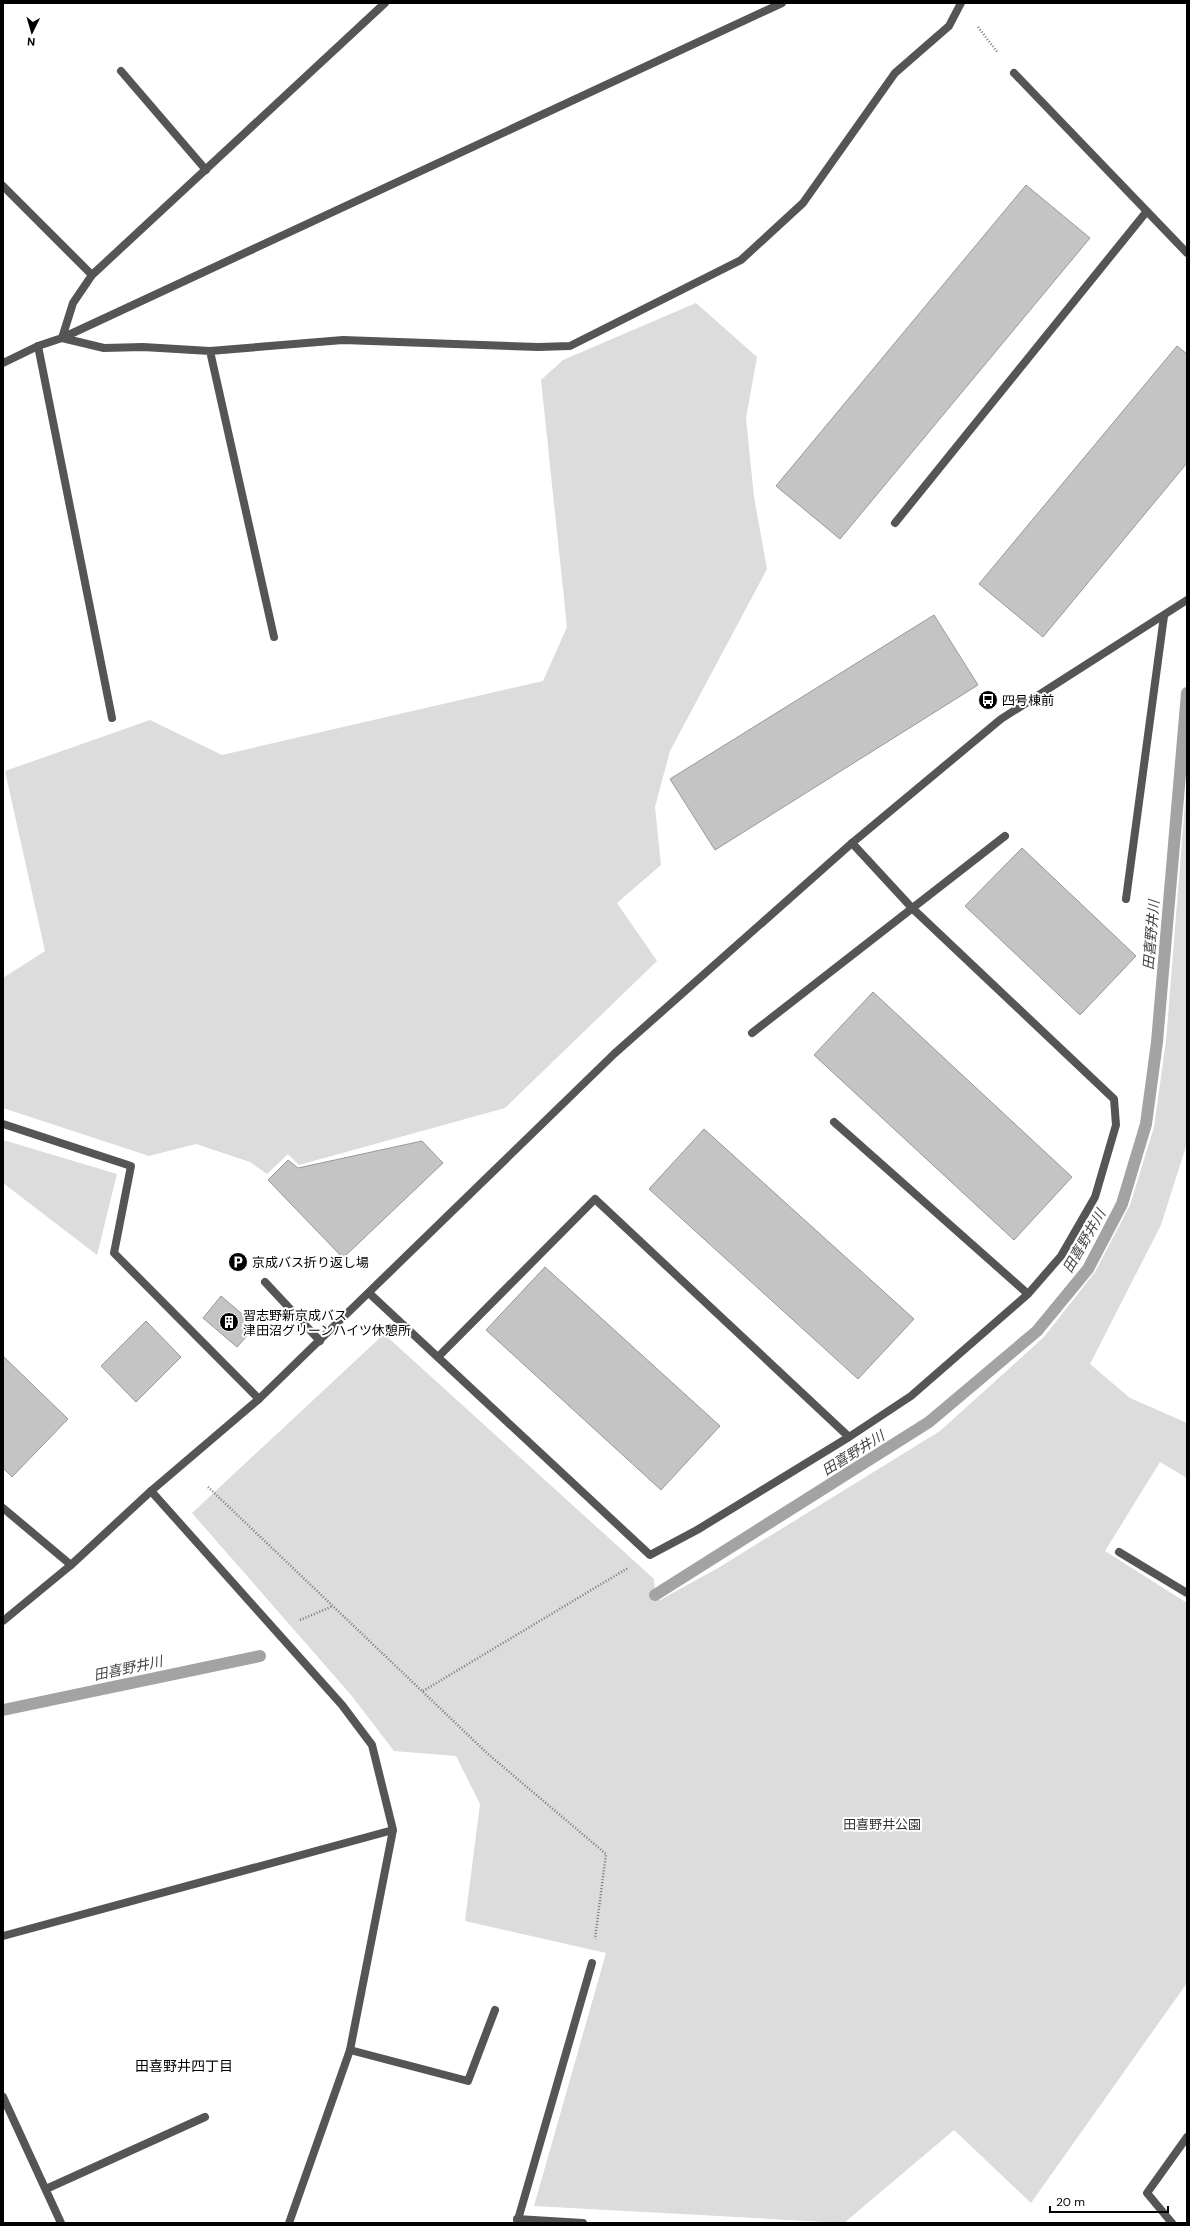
<svg xmlns="http://www.w3.org/2000/svg" width="1190" height="2226" font-family="'DM Sans','Noto Sans JP',sans-serif">
<style>
.green{fill:#dcdcdc}
.lines{fill:none;stroke-linecap:round;stroke-linejoin:round}
.stream{stroke:#a3a3a3;stroke-width:12}
.building{fill:#c4c4c4;stroke:#999}
.path{stroke:#777;stroke-width:2.5;stroke-dasharray:1 2;stroke-linecap:butt}
.service{stroke:#555;stroke-width:8}
.minor{stroke:#555;stroke-width:8}
.tertiary{stroke:#555;stroke-width:8}
.labels{text-anchor:middle;dominant-baseline:central;stroke-width:4;stroke-linejoin:round;paint-order:stroke}
.poi-label{font-size:13px;fill:#000;stroke:#fff;text-anchor:start}
.park-label{font-size:13px;fill:#333;stroke:#fff}
.water-label{font-size:14px;font-style:italic;fill:#444;stroke:#fff}
.neighbourhood-label{font-size:14px;fill:#000;stroke:#fff}
</style>
<rect width="100%" height="100%" fill="#fff"/>
<path class="green" d="M 696,303 L 757,357 L 746,418 L 754,497 L 767,569 L 670,751 L 655,807 L 661,865 L 617,903 L 657,961 L 505,1108 L 299,1165 L 288,1154 L 267,1174 L 250,1162 L 196,1144 L 149,1156 L 3,1108 L 3,978 L 45,951 L 5,771 L 150,720 L 222,755 L 543,681 L 567,627 L 541,380 L 563,360 Z
M 1187,778 L 1187,1143 L 1161,1225 L 1090,1364 L 1130,1398 L 1187,1423 L 1187,1478 L 1160,1462 L 1105,1551 L 1187,1603 L 1187,1983 L 1031,2203 L 954,2130 L 844,2223 L 534,2206 L 606,1953 L 465,1921 L 480,1804 L 456,1756 L 394,1751 L 351,1695 L 192,1513 L 384,1334 L 654,1579 L 655,1595 L 660,1600 L 718,1568 L 940,1431 L 1044,1337 L 1095,1272 L 1130,1205 L 1154,1127 L 1166,1041 Z
M 3,1140 L 117,1174 L 97,1255 L 3,1183 Z"/>
<g class="lines">
<path class="stream" d="M 655,1595 L 929,1422 L 1037,1331 L 1088,1269 L 1122,1204 L 1146,1124 L 1157,1042 L 1187,693
M 3,1710 L 260,1656"/>
</g>
<path class="building" d="M 1026,185 L 1090,238 L 840,539 L 776,486 Z
M 1177,346 L 1187,354 L 1187,463 L 1043,637 L 979,584 Z
M 934,615 L 978,685 L 715,850 L 670,779 Z
M 1022,848 L 1136,956 L 1080,1015 L 965,906 Z
M 873,992 L 1072,1177 L 1014,1240 L 814,1055 Z
M 704,1129 L 914,1319 L 858,1379 L 649,1189 Z
M 422,1141 L 443,1163 L 343,1258 L 268,1180 L 288,1160 L 298,1168 Z
M 545,1267 L 720,1426 L 661,1490 L 486,1330 Z
M 221,1296 L 256,1326 L 237,1347 L 203,1318 Z
M 146,1321 L 181,1357 L 136,1402 L 101,1366 Z
M 3,1356 L 68,1419 L 12,1477 L 3,1468 Z"/>
<g class="lines">
<path class="path" d="M 978,27 L 998,53
M 208,1487 L 488,1754 L 606,1854 L 595,1939
M 300,1620 L 333,1606
M 423,1691 L 628,1568"/>
<path class="service" d="M 121,71 L 206,170
M 1014,73 L 1187,253
M 62,338 L 104,348 L 143,347 L 210,351 L 343,340 L 538,347 L 570,346 L 741,260 L 803,203 L 895,73 L 949,26 L 961,3
M 38,346 L 112,718
M 210,351 L 274,637
M 895,523 L 1147,211
M 1126,899 L 1164,616
M 752,1033 L 1005,836
M 834,1122 L 1028,1294
M 265,1282 L 320,1341
M 369,1293 L 650,1555 L 697,1530 L 849,1437 L 911,1396 L 1028,1294 L 1061,1256 L 1095,1197 L 1116,1125 L 1114,1099 L 912,908 L 852,843
M 438,1357 L 595,1199 L 849,1437
M 3,1508 L 71,1565
M 350,2050 L 468,2081 L 495,2010
M 46,2189 L 205,2117
M 517,2219 L 583,2223"/>
<path class="minor" d="M 3,186 L 92,275
M 62,338 L 73,303 L 92,275 L 385,3
M 3,363 L 38,346 L 62,338 L 782,3
M 3,1124 L 131,1166 L 114,1253 L 259,1399
M 151,1491 L 342,1705 L 372,1745 L 393,1830 L 350,2050 L 289,2223
M 1119,1552 L 1187,1593
M 3,1936 L 393,1830
M 3,2097 L 61,2223
M 517,2223 L 592,1963
M 1172,2223 L 1147,2193 L 1187,2137"/>
<path class="tertiary" d="M 3,1621 L 71,1565 L 151,1491 L 259,1399 L 614,1054 L 852,843 L 1001,719 L 1187,600"/>
</g>
<defs>
<g id="bus-disc" transform="scale(1)"><circle r="9.5" fill="#000" stroke="#fff"/><path d="M-5-6H5V4H4V6H2V4H-2V6H-4V4H-5ZM-3.5-4V0h7V-4ZM-3.5 1.2v1.5H-2V1.2ZM2 1.2v1.5H3.5V1.2Z" fill="#fff"/></g>
<g id="parking-disc" transform="scale(1)"><circle r="9.5" fill="#000" stroke="#fff"/><path d="M-3.5-5.5H1a3.5 3.5 0 0 1 0 7H-1V5.5H-3.5ZM-1-3.4V-.6H.8a1.4 1.4 0 0 0 0-2.8Z" fill="#fff"/></g>
<g id="building-disc" transform="scale(1)"><circle r="9.5" fill="#000" stroke="#fff"/><path d="M-4-6H4V6H1V3H-1V6H-4ZM-2.5-4.3h1.7v1.8h-1.7ZM.8-4.3h1.7v1.8H.8ZM-2.5-1h1.7V.8h-1.7ZM.8-1h1.7V.8H.8Z" fill="#fff"/></g>
</defs>
<g fill-rule="evenodd">
<use href="#bus-disc" x="988" y="700"/>
<use href="#parking-disc" x="238" y="1262"/>
<use href="#building-disc" x="229" y="1322"/>
</g>
<g class="labels">
<g class="poi-label">
<text x="1002" y="700">四号棟前</text>
<text x="252" y="1262">京成バス折り返し場</text>
<text x="243" y="1315">習志野新京成バス<tspan x="243" dy="15">津田沼グリーンハイツ休憩所</tspan></text>
</g>
<g class="park-label">
<text x="882" y="1824">田喜野井公園</text>
</g>
<g class="water-label">
<text transform="translate(1151 935) rotate(-85)">田喜野井川</text>
<text transform="translate(1084 1241) rotate(-60)">田喜野井川</text>
<text transform="translate(853 1453) rotate(-32)">田喜野井川</text>
<text transform="translate(128 1668) rotate(-12)">田喜野井川</text>
</g>
<g class="neighbourhood-label">
<text x="184" y="2066">田喜野井四丁目</text>
</g>
</g>
<rect width="1190" height="2226" fill="none" stroke="#000000" stroke-width="8"/>
<g transform="translate(32 32) rotate(185)" stroke="#ffffff" stroke-width="3" paint-order="stroke">
<path d="M0-3L7 15L0 10L-7 15Z" fill="#000000"/>
<text y="-6" font-size="11" font-weight="bold" text-anchor="middle" fill="#000000">N</text>
</g>
<path d="M1050 2206v6h118v-6" fill="none" stroke="#000000" stroke-width="2"/>
<text x="1056" y="2206" font-size="12" fill="#000000" stroke="#ffffff" stroke-width="3" paint-order="stroke">20 m</text>
</svg>
